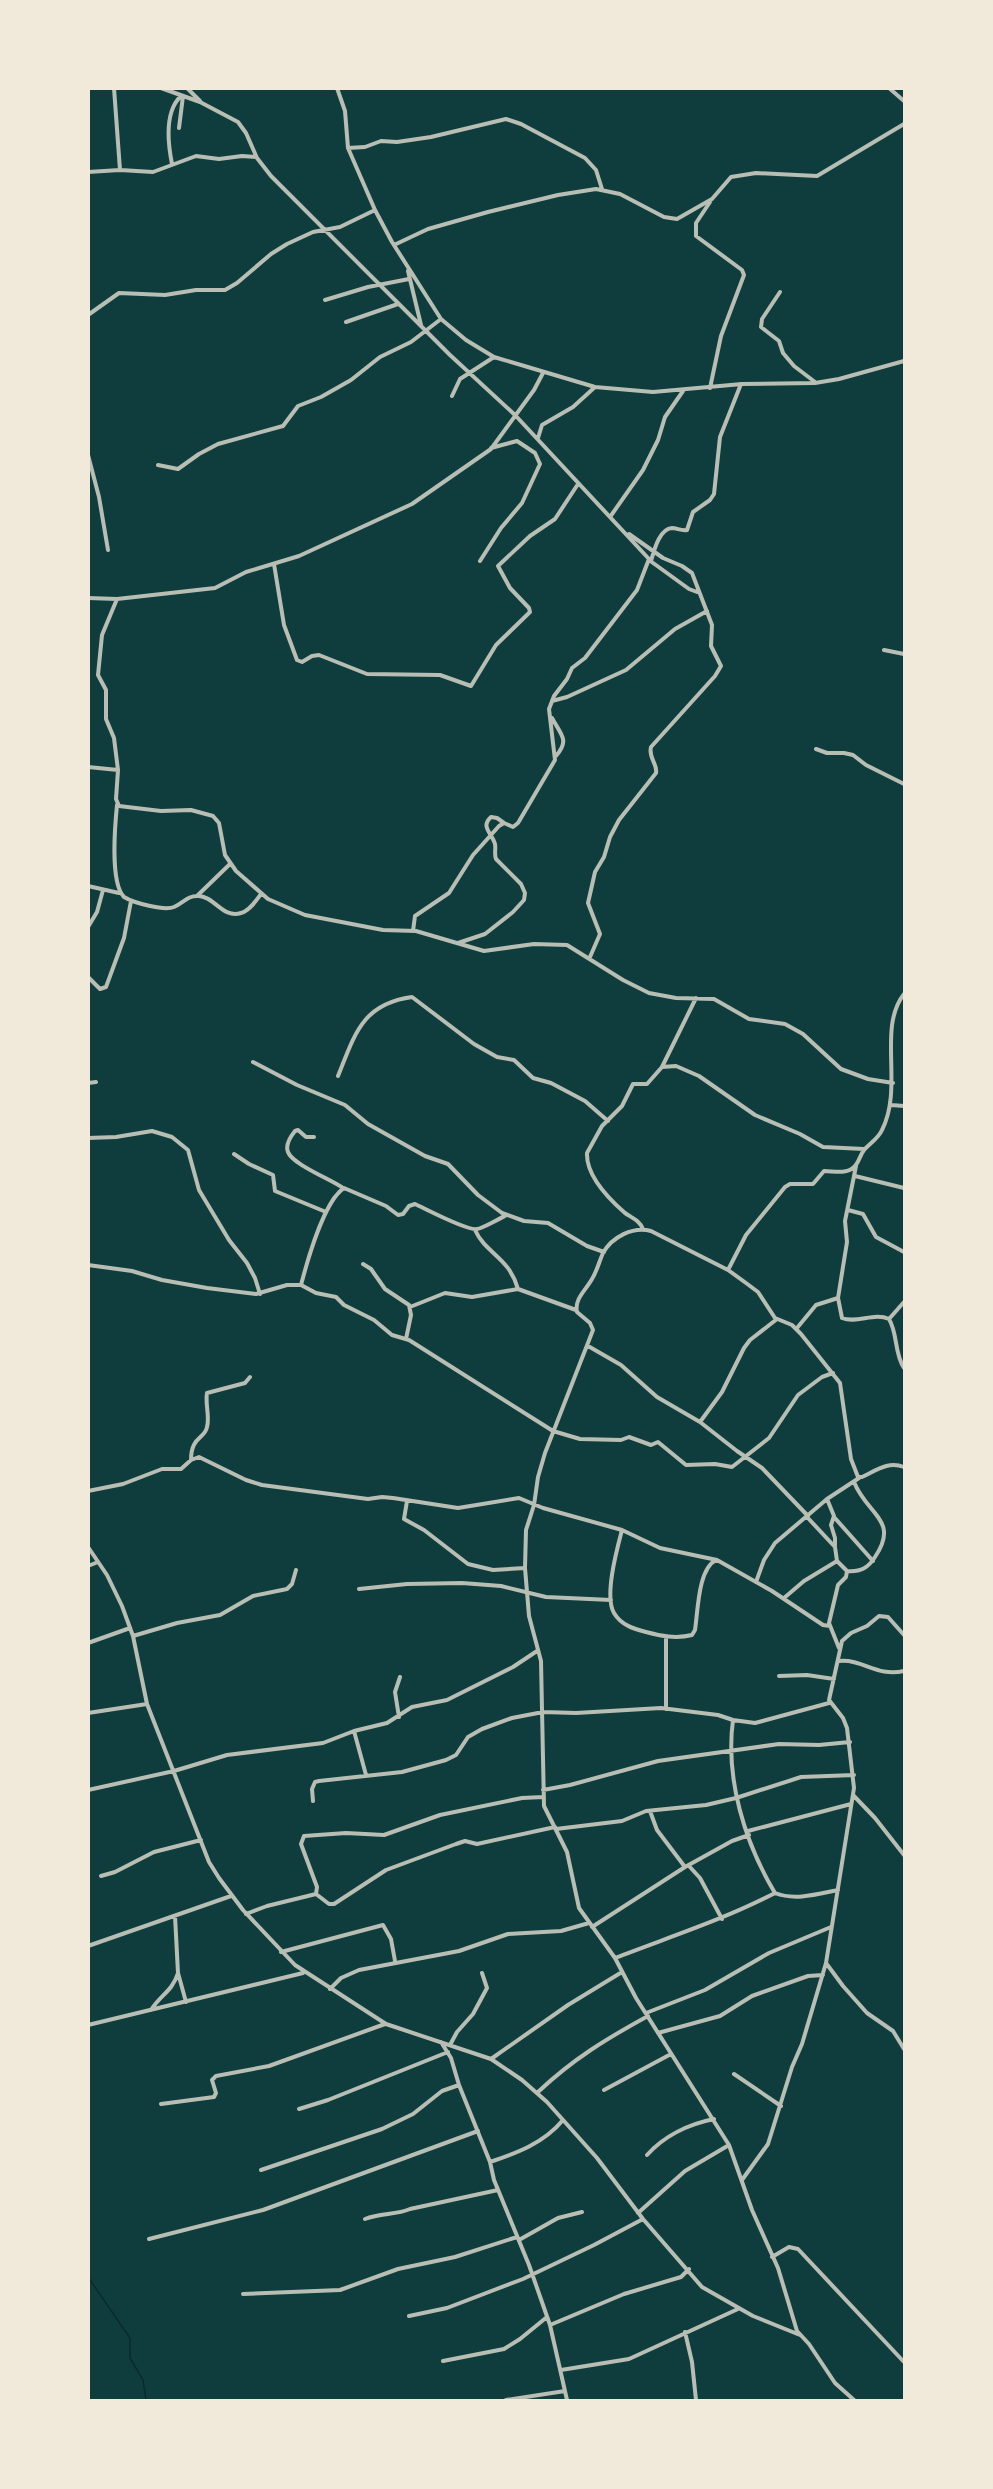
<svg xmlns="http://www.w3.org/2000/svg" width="993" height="2489" font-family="'Archivo Narrow',sans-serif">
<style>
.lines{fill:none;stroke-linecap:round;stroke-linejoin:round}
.stream{stroke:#0a2a2b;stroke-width:1.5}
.minor{stroke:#b8beb3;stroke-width:4}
</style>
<rect width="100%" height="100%" fill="#0f3d3e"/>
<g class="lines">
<path class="stream" d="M 88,2277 L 130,2338 L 130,2358 L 143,2380 L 146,2400"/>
<path class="minor" d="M 114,88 L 120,170
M 161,88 L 200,102 L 238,122 L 246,133 L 257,158 L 271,176 L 450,355 L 515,415 L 649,559 L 637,590 L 585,658 L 572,668 L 567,679 L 554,696 L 549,709 L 555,760 L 518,823 L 513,827 L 504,823 L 499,826 L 473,855 L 449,893 L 415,916 L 413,931
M 187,88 L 200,101
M 337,88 L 345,111 L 348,148 L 375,210 L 392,242 L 441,319 L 466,340 L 494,357 L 595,387 L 653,392 L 742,384 L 815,383 L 839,379 L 904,361
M 889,88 L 904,101
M 179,128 L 183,96
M 348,148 L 365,147 L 381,141 L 397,142 L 431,137 L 506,119 L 521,124 L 585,158 L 596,170 L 602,189
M 172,164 C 168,144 164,112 181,96
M 88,172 L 120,170 L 153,172 L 196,156 L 219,159 L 242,156 L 256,157
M 710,202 L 696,223 L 696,236 L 742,270 L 744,275 L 721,336 L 710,388
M 394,245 L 428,229 L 488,212 L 558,195 L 596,189 L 620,194 L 664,217 L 677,219 L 712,199 L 731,177 L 756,173 L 817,176 L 904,124
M 408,271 L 421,325
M 780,292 L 762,319 L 761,327 L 779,341 L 783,353 L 794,366 L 815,382
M 325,300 L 368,287 L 409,279
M 88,315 L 119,293 L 165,295 L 196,290 L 225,290 L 237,283 L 271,254 L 287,244 L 313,232 L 340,227 L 375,210
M 346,322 L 398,304
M 452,396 L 460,379 L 494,357
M 538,438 L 542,425 L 573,407 L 595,387
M 88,455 L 99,497 L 108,550
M 158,465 L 178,469 L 199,454 L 218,444 L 283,426 L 298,406 L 321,397 L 351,380 L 380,357 L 411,342 L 441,319
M 610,517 L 643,470 L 658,440 L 665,417 L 683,391
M 649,560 L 689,589 L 697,592
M 480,561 L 501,528 L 522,503 L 540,464 L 535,453 L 517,441 L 491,448
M 651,561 C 654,551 659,529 672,528 C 677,528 681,531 687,530 L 693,512 L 710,500 L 714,494 L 720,437 L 741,384
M 274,564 L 284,625 L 297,660 L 302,662 L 312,656 L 319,655 L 367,674 L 440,675 L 471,686 L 496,645 L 530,612 L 529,608 L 510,588 L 498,566 L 530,536 L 555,519 L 578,484
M 88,598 L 117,599 L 215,588 L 246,572 L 299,556 L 412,504 L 491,449 L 534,390 L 543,373
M 117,599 L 102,635 L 98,675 L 106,690 L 106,719 L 114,738 L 118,770 L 116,799 L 119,806 L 161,811 L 191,810 L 213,816 L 219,823 L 225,855 L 236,871 L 268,899 L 305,915 L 383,930 L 416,931 L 484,951 L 534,944 L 567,945 L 623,980 L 649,993 L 676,998 L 714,999 L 749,1019 L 785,1024 L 803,1034 L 841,1069 L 868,1079 L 893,1083
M 884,650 L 904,654
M 552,701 L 567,697 L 626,670 L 675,629 L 707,611
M 552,718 C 561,735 570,740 556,756
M 816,749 L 827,753 L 844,753 L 853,755 L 866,765 L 904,784
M 88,767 L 118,770
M 117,805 C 115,825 110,883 124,897 C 134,903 164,911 174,907 C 183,903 188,895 199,896 C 215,897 223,919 241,913 C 249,911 256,901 261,894
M 88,886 L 119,893
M 198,895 L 230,864
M 88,927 L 97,912 L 103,890
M 458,943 L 485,934 L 513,912 L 524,900 L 525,893 L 521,884 L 496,859 C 494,854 496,849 495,844 C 492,833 480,827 491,817 L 497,818 L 504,823
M 590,957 L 600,934 L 588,903 L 595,872 L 604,857 L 610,837 L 619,820 L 656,773 C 658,764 648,758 651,747 L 715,676 L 721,666 L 711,646 L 712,625 L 692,573 L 682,566 L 663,558 L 629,534
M 88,977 L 100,989 L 106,987 L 124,938 L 131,901
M 253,1062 L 297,1085 L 345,1105 L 368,1124 L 425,1156 L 448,1164 L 478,1195 L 502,1213 L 524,1221 L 548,1223 L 587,1246 L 604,1252
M 662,1067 L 696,998
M 338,1076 C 355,1034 362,1004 412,997 L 474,1044 L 497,1057 L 514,1060 L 533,1078 L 551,1083 L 585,1101 L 608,1121
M 88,1083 L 96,1082
M 891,1105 L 904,1106
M 314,1137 L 306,1137 L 298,1130 L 295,1131 C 291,1136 285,1145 288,1152 C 292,1164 332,1180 343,1188
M 88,1138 L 116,1137 L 152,1131 L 172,1137 L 188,1150 L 199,1190 L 229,1240 L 247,1263 L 255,1278 L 260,1294
M 234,1154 L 249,1164 L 273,1175 L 275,1191 L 326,1212
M 856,1166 L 845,1221 L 847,1242 L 838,1298 L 842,1318 C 857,1324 874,1312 889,1319 C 898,1334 894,1353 904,1368
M 855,1176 L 904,1188
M 848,1210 L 863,1214 L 876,1237 L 904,1252
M 643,1229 C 639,1220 632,1218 625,1213 C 609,1199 586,1176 587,1153 L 602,1126 L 622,1106 L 633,1084 L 647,1084 L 662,1067 L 676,1066 L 699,1076 L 755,1115 L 800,1134 L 823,1147 L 864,1149
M 475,1230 C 486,1254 509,1257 518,1289
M 363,1264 L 371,1269 L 385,1289 L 409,1305 L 411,1315 L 406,1339
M 88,1265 L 132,1271 L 162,1280 L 207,1288 L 256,1294 L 287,1285 L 301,1285 L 316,1293 L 336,1297 L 344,1305 L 374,1320 L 392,1335 L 409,1340 L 553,1431 L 580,1439 L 621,1440 L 629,1437 L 651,1445 L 658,1442 L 686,1465 L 715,1464 L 732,1467 L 769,1438 L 798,1395 L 822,1377 L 833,1373
M 728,1270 L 746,1235 L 785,1187 L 790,1184 L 813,1184 L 824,1171 C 834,1171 847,1175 855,1166 C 859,1162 860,1155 864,1150 C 870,1143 878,1139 882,1130 C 904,1087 877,1028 904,994
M 301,1285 C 307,1262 324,1201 344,1188 L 386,1206 L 398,1215 L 403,1214 L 409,1206 L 415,1204 C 426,1209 467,1231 477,1229 C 481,1229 503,1217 506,1215
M 410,1307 L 445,1293 L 472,1297 L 518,1289 L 576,1310
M 889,1319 L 904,1302
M 797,1328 L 816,1305 L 838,1298
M 588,1346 L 621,1365 L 657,1397 L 700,1422 L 737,1451 L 762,1468 L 808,1516
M 700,1422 L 722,1392 L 744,1348 L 750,1340 L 777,1319
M 191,1460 C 191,1436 205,1439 207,1427 C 210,1416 205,1405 207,1393 L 245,1383 L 250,1377
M 88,1491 L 123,1484 L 162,1469 L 181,1469 L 191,1460 L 199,1457 L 246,1480 L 262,1485 L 368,1499 L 382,1497 L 393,1498 L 458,1508 L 519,1498 L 543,1508 L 622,1530 L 660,1548 L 717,1560 L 772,1591 L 823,1625 L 830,1626
M 827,1499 L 834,1516 L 831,1525 L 835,1538 L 835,1546
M 407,1501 L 404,1519 L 424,1530 L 468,1564 L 493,1570 L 525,1568
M 807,1517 L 835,1547 L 837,1561 L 847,1571 L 846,1577 L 838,1585 L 829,1623 L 839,1648
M 834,1517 L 873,1561
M 622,1530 C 617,1549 604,1596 614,1613 C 621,1625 634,1629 646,1632 C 661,1636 676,1639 692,1635 L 695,1630 C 698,1611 698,1569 716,1560
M 88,1547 L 107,1575 L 122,1606 L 133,1636 L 147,1704 L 209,1862 L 219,1878 L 243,1910 L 295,1965 L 386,2024 L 491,2059 L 522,2080 L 547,2102 L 597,2158 L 643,2219 L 702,2287 L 753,2316 L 800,2335
M 88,1566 L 98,1562
M 847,1571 C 861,1572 868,1568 875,1557 C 900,1520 867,1515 854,1482
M 756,1582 L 764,1560 L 775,1543 L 827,1499 L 859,1478
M 359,1589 L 407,1584 L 462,1583 L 501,1586 L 546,1597 L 611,1600
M 784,1598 L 804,1581 L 837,1561
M 133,1636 L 177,1623 L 220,1615 L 253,1596 L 287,1589 L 292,1584 L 296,1570
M 88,1643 L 130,1628
M 839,1661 C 864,1659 876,1677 904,1671
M 779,1676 L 807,1675 L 834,1679
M 666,1709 L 666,1637
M 88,1713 L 147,1704
M 399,1717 L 395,1692 L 400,1677
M 733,1720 C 725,1779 745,1843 775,1893 C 795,1901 818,1894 838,1890
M 354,1731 L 366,1775
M 88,1790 L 174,1771 L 227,1755 L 323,1743 L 354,1731 L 387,1723 L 412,1707 L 447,1700 L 513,1667 L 537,1651
M 543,1790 L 570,1785 L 658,1761 L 779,1744 L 819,1745 L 850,1742
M 853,1795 L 875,1818 L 904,1855
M 313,1801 L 312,1789 L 315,1782 L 319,1781 L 402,1772 L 446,1760 L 456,1755 L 468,1737 L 482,1729 L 512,1718 L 543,1712 L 576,1713 L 661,1708 L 718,1715 L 733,1720 L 755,1723 L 829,1703
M 650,1811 L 657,1830 L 685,1867
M 556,1829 L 622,1821 L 646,1811 L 706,1805 L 736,1798 L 801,1777 L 854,1775
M 748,1831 L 851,1804
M 689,1866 L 700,1878 L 722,1919
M 101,1876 L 115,1872 L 154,1852 L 201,1840
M 316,1894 L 329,1904 L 334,1904 L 386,1870 L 456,1844 L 465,1841 L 477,1844 L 555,1827
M 246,1914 L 267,1906 L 316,1894 L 317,1887 L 301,1844 L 304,1836 L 346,1833 L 384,1835 L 440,1815 L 522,1798 L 543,1797
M 175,1916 L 178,1973 L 186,2002
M 592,1927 L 685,1867 L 732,1841 L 749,1835
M 88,1946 L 231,1896
M 281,1952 L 383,1925 L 391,1939 L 395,1961
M 615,1958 C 669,1937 723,1920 775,1893
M 826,1963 L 843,1986 L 867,2013 L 893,2031 L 904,2049
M 330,1989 L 341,1978 L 359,1970 L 459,1951 L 508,1934 L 561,1931 L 589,1923
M 151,2010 C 161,1994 172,1992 178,1973
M 646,2013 L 705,1990 L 769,1953 L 831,1927
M 88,2025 L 303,1973
M 658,2033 L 720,2016 L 752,1996 L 808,1976 L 823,1975
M 441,2042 L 451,2058 L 459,2085 L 490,2162 L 494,2180 L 529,2265 L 550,2325 L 567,2400
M 450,2045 L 457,2032 L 473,2014 L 487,1988 L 482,1973
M 491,2059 L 568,2005 L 622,1972
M 734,2074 L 781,2106
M 604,2090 L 671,2054
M 538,2092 C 573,2059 606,2039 648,2016
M 161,2104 L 214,2097 L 216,2093 L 212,2080 L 216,2076 L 269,2066 L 385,2024
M 299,2109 L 328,2100 L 448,2052
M 647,2155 C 664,2136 689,2124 714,2119
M 490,2162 C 517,2153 544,2143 563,2120
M 261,2170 L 382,2129 L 413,2114 L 442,2091 L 459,2085
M 742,2180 L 768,2144 L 792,2067 L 802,2044 L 826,1963 L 854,1788 L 847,1728 L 843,1718 L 829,1700 L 842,1641 L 851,1633 L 867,1626 L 879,1616 L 888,1617 L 904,1635
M 638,2213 L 685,2171 L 729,2145
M 365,2219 C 381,2213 396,2215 410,2209 L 498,2190
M 149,2239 L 263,2210 L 478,2131
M 519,2240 L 558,2218 L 582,2212
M 772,2257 L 789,2247 L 798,2249 L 904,2362
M 243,2294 L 340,2290 L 398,2269 L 455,2257 L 517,2237
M 409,2316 L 447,2308 L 523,2279 L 594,2245 L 643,2219
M 550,2325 L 624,2294 L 681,2277 L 689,2269
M 685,2332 L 692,2362 L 696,2400
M 443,2361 L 504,2349 L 520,2339 L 547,2317
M 561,2370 L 629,2359 L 738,2309
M 506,2400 L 565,2391
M 854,2400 L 835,2383 L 809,2344 L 797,2331 L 778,2268 L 752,2210 L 729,2145 L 636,1998 L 615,1958 L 579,1908 L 567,1852 L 544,1806 L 541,1661 L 529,1616 L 525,1568 L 526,1530 L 534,1505 L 538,1477 L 545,1453 L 593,1330 L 590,1323 L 577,1312 C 574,1299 586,1290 592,1279 C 597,1271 599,1262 603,1253 C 612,1237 633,1226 651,1231 L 728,1270 L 746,1283 L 758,1292 L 775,1318 L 792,1325 L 801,1334 L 840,1383 L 851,1459 L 858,1477 L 862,1477 C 877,1470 888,1461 904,1467"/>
</g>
<rect width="993" height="2489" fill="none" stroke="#f1e9da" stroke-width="180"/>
</svg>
